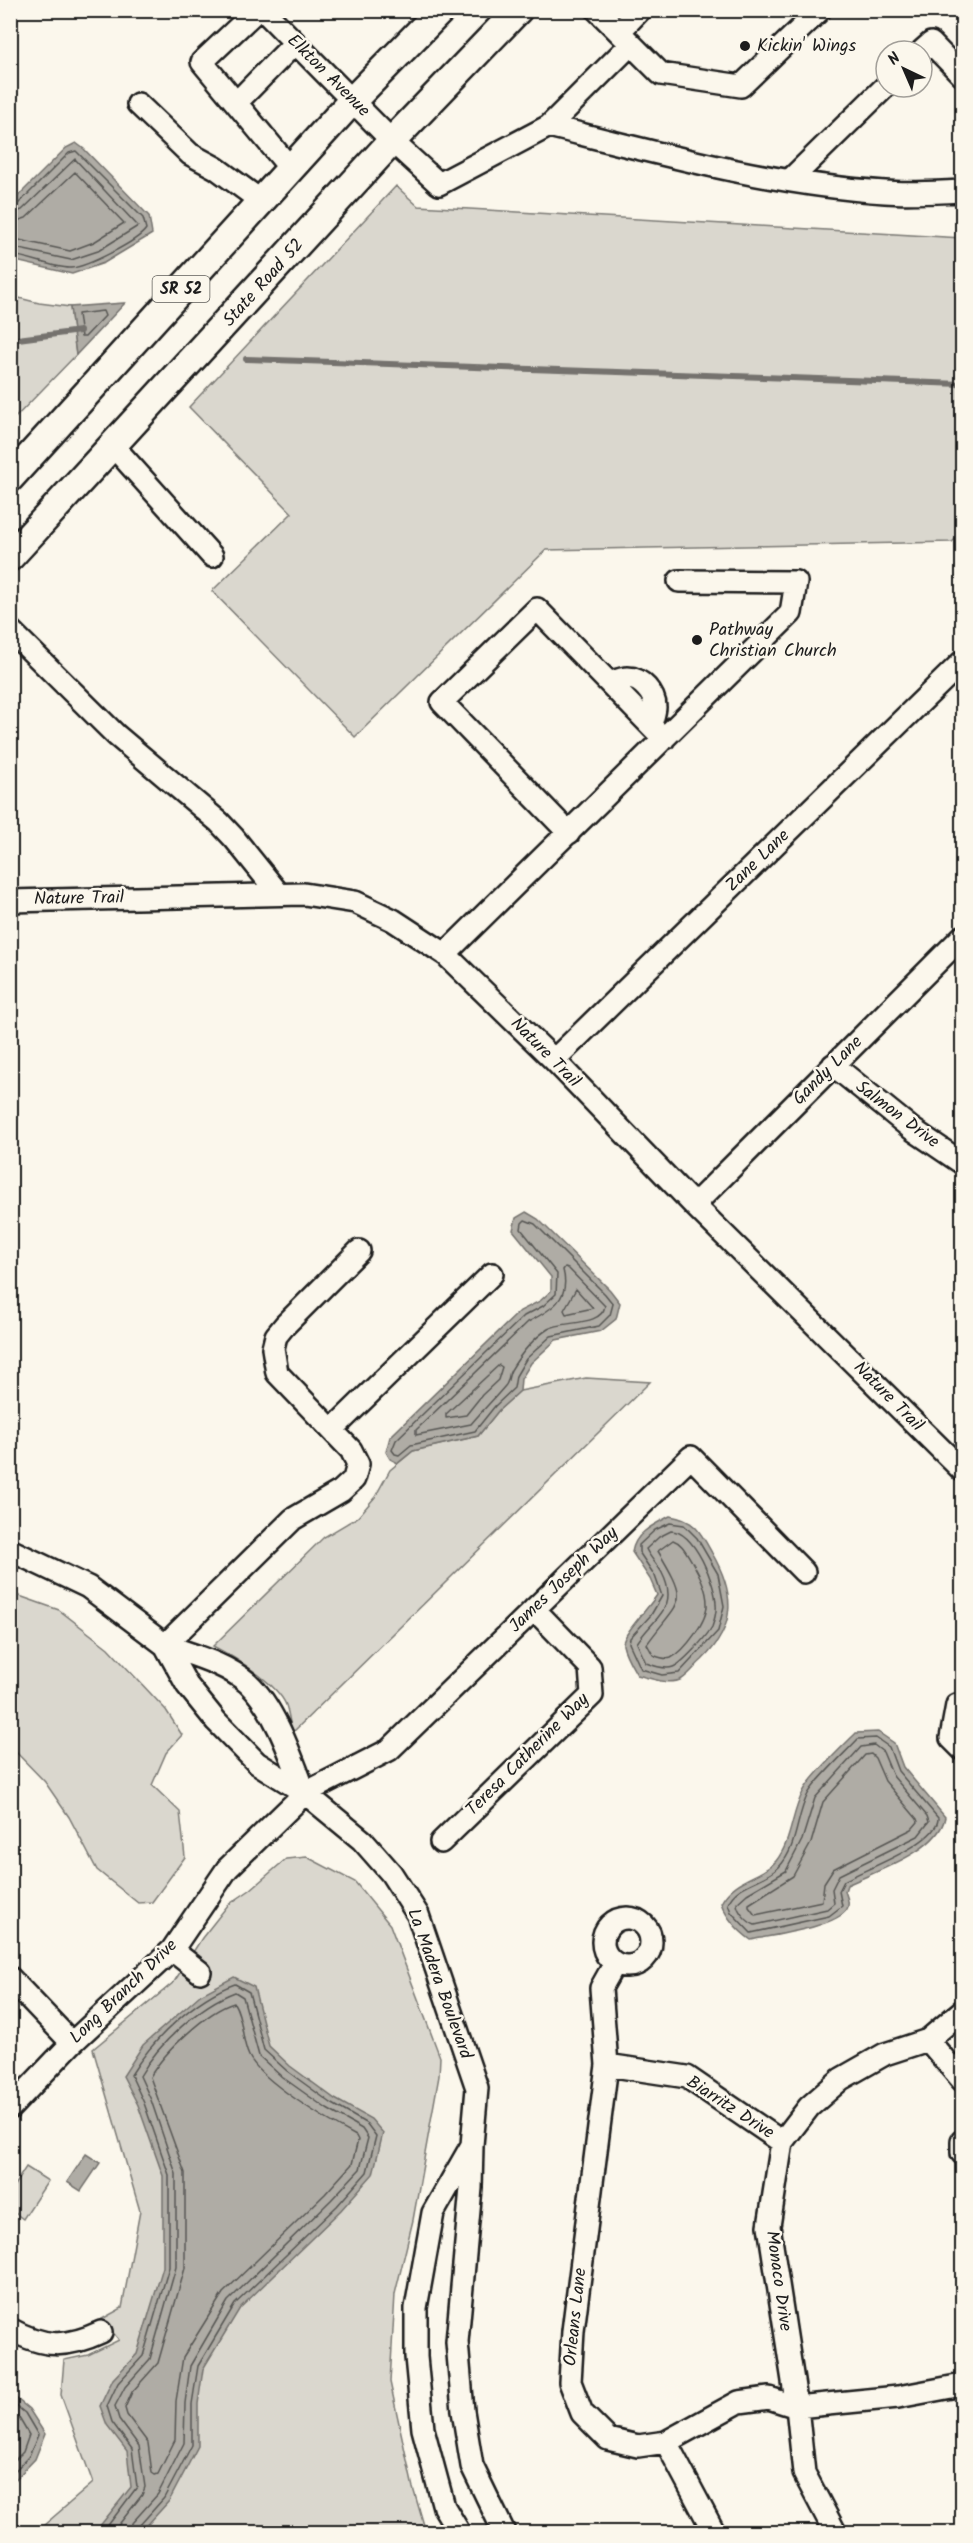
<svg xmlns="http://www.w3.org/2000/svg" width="973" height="2543" font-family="Kalam,sans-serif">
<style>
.green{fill:#dad7ce;stroke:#7b7a75;stroke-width:1.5}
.water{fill:#afaca5;stroke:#74726e;stroke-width:1.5}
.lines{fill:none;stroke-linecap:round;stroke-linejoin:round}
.shore{stroke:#575653;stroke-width:1.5}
.stream{stroke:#74726e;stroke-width:6}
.minor-casing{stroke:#1c1c1c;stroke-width:26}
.major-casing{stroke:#1c1c1c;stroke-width:32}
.minor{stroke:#fbf7ec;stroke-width:21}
.major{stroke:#fbf7ec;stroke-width:27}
.poi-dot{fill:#1c1c1c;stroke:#fbf7ec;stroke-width:2}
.labels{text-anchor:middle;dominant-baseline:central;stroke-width:5;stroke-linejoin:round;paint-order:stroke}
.shield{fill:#fbf7ec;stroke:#5f5e5a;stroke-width:1.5}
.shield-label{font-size:16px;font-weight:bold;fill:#1c1c1c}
.poi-label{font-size:18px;fill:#1c1c1c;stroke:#fbf7ec;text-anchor:start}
.street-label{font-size:18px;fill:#1c1c1c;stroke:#fbf7ec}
</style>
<rect width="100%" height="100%" fill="#fbf7ec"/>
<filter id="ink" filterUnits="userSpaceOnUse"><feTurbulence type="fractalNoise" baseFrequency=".0167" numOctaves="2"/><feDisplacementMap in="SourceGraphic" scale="12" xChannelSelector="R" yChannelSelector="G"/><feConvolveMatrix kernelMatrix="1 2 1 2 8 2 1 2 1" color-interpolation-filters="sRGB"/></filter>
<g filter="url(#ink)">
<path class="green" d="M 396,186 L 418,206 L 962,238 L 962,533 L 952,542 L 546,550 L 355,737 L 212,591 L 292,513 L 189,407 Z
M 11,296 L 39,303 L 70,307 L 76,355 L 11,422 Z
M 586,1378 L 650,1382 L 292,1733 C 290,1724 289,1714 286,1705 C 277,1683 234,1657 213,1646 L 324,1537 L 358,1517 L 375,1497 L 390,1470 L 413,1451 L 478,1436 L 499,1410 L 520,1391 Z
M 11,1593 L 59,1610 L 108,1648 L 166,1710 L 182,1735 L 166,1753 L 152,1785 L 180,1812 L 185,1857 L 152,1902 L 138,1903 L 97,1870 L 69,1817 L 45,1782 L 11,1747 Z
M 307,1857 L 355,1882 L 390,1925 L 440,2057 L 439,2076 L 413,2220 L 395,2294 L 390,2382 L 413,2488 L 426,2532 L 36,2532 L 93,2483 L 61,2395 L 64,2360 L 88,2355 L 119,2340 L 102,2319 L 122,2308 L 140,2211 L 93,2049 L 174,1982 L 202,1938 L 228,1905 L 250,1890 L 286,1859 Z
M 26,2167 L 48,2181 L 23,2219 L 11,2210 L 11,2190 Z"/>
<path class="water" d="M 76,143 L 84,149 L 149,216 L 152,234 L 104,263 L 72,274 L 11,260 L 11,203 L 66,148 Z
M 125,303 L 76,355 L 70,307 Z
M 526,1212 L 538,1219 L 610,1290 L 620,1303 L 616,1319 L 601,1331 L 556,1340 L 531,1363 L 521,1379 L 520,1391 L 499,1410 L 478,1436 L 413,1451 L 398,1463 L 390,1459 L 386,1452 L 390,1437 L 520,1311 L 540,1301 L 551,1291 L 551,1277 L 513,1230 L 516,1218 Z
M 670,1516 C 695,1520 700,1531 712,1553 C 735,1593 737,1626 702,1660 C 696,1665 689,1675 682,1679 C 669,1686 650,1678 637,1675 C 632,1666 625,1655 623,1645 C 621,1636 650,1606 657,1595 L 650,1579 L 632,1552 C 635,1533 653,1525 670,1516 Z
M 878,1732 L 894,1743 L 903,1767 L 945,1817 C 939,1851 876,1871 847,1885 L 845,1891 C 847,1897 850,1903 847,1909 C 837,1927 772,1935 751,1940 C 737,1930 727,1919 721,1903 C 735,1877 762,1878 776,1861 C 792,1841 791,1814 803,1792 C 810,1777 843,1746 856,1733 Z
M 234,1977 L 254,1987 L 269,2046 L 290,2066 L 335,2099 L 371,2119 L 383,2133 L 373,2174 L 341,2210 L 240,2308 L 203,2369 L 198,2404 L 198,2446 L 169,2501 L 141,2532 L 95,2532 L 131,2487 L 127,2451 L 107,2425 L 100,2406 L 113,2379 L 137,2354 L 163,2267 L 163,2176 L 138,2105 L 123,2076 L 143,2045 L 200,1995 Z
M 86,2154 L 100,2163 L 81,2191 L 67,2182 Z
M 11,2394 L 29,2409 L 45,2434 L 35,2459 L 11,2484 Z"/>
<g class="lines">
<path class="shore" d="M 10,206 L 17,205 L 69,153 L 76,151 L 143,218 L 146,229 C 138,241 87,267 71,268 C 55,269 28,256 10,255
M 10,214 L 22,210 L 75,159 L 138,226 L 98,251 L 71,260 L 10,247
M 10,223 L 26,218 L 75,172 L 124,223 L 94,242 L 70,251 L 10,238
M 103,311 L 105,316 L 85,337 L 81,337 L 78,314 Z
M 525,1220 L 535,1224 L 605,1294 L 613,1304 L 610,1315 L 599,1326 L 551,1336 L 526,1359 L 516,1376 L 514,1388 L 495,1406 L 475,1431 L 411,1445 L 399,1455 L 395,1454 L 392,1450 L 396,1440 L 524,1316 L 543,1306 L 556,1294 L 557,1274 L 521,1229 L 522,1223 Z
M 565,1267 L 568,1268 L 605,1306 C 601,1327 564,1320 548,1329 C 534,1338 520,1355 511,1370 C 508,1375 509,1382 505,1386 C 494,1399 482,1411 471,1424 L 416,1435 L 416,1430 L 528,1322 C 551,1310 571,1299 563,1270 Z
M 576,1289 L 593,1308 L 566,1314 L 564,1310 Z
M 499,1365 L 502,1367 L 498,1380 L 482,1395 L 466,1415 L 446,1418 L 446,1414 Z
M 670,1523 L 684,1525 L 697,1538 L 718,1574 L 724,1606 L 718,1631 L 679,1673 L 662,1675 L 641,1669 L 629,1643 L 630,1638 L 651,1615 L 662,1596 L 655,1576 L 639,1552 L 639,1545 L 655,1530 Z
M 671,1531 C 694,1531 716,1584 716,1605 C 717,1610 714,1622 712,1627 C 707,1636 682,1664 673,1667 C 665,1670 654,1666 646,1663 L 637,1643 C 654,1617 680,1608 662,1573 C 658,1565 650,1558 646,1549 L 659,1537 Z
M 673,1540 C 682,1543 686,1552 691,1560 C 699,1574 707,1588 707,1604 C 708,1620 685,1651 671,1658 C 665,1660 658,1657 653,1655 L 647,1644 C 681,1597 691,1606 658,1551 Z
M 876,1738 L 889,1747 L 898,1771 L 938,1818 C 939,1843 864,1869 844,1881 L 839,1891 L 842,1906 L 829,1916 L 751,1933 L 731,1912 L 728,1904 C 736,1883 765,1882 779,1867 C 798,1847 796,1816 808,1794 C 816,1780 845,1753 858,1739 Z
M 874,1745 L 883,1752 L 893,1776 L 927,1816 L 929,1822 L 918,1836 L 839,1875 L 832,1889 L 834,1903 L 827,1909 L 755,1925 C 747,1922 737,1911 737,1903 L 747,1894 L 786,1871 L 802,1840 L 815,1798 L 861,1747 Z
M 871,1754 L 875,1758 L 885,1781 L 917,1819 L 918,1822 L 912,1829 L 833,1869 L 824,1883 L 822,1901 L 755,1915 L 749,1907 L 749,1904 L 793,1876 L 811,1843 L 823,1802 L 865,1755 Z
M 234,2003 C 244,2019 241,2040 249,2056 C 262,2082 330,2122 356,2136 L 358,2140 L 352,2164 L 325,2194 L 223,2293 L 183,2357 L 176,2401 L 175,2440 L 158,2474 L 155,2475 L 152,2473 L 148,2443 L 127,2415 L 125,2408 L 132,2392 L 158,2363 L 185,2268 L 185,2173 L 150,2077 C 164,2052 207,2011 234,2003 Z
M 10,2401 L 25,2413 L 38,2435 L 29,2456 L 10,2476
M 10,2411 L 19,2418 L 29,2435 L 23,2452 L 10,2465
M 103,2532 L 137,2487 L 132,2449 L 112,2422 L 107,2406 L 118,2383 L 143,2356 L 169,2267 L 169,2175 L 144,2103 L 131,2075 C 152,2040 195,1998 235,1984 L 249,1992 L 264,2050 L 287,2071 L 331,2103 L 367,2124 L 376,2136 L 367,2172 L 337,2206 L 235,2304 L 198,2366 L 192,2404 L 192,2445 L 164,2498 L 139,2526 L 137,2532
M 113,2532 L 142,2495 L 145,2487 L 139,2446 L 119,2419 L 115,2406 L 125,2387 L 150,2359 L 176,2267 L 176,2174 L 151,2100 L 140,2076 C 158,2044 200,2005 235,1992 L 243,1997 L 259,2056 L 282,2077 L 327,2109 L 362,2129 L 368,2138 L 360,2169 L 331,2200 L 228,2301 L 190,2366 L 185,2403 L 184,2443 L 158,2494 L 132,2523 L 130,2532"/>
<path class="stream" d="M 10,340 L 80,331
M 246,359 L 962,384"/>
<g class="minor-casing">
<path id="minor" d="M 257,10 L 202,62 L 290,168
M 263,10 L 392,141 L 439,184 L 549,126 L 631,44
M 597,10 L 661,74 L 741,86 L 820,10
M 619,32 L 640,10
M 922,51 L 931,43 L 962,75
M 236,103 L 295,43
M 138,104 L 190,154 L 216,168 L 261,201
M 549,126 C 657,153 773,185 885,192 C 910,194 937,192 962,191
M 790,180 L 886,86
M 114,447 L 212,556
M 10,630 L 116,735 L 219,822 L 234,838 L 279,894
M 610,683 C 615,681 622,678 628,678 C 641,678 655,694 655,707 C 655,712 652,720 651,725
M 569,833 L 442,702 L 537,609 L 664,739
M 10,901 L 304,894 L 355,902 L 393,920 L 445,954 L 554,1060 L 694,1205 L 962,1470
M 445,954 L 791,613 L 796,582 L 679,581
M 554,1060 L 962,662
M 833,1065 L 912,1129 L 962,1163
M 694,1205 L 962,937
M 332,1430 L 492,1274
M 10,1550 L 88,1587 L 165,1645 L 293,1519 L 341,1491 L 354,1479 L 358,1464 L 351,1450 L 277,1373 L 273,1348 L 276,1336 L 285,1325 L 359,1251
M 957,1705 L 951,1738 L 962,1749
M 305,1793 C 292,1759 275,1708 248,1683 C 225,1663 192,1655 165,1645 L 187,1685 L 216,1721 L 257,1763 L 305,1793 L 362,1840 L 391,1873 L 418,1915 L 477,2088 L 472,2145
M 441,1842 L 592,1695 L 590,1667 L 534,1609
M603 1942a24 24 0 1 1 48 0a24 24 0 1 1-48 0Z
M 172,1950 L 200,1972
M 615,1963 L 601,1988 L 607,2065 L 573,2331 L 570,2382 L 582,2413 L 608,2439 L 638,2446 L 666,2442 L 739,2402 L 769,2398 L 797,2407 L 898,2397 L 962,2385
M 10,1978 L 72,2043
M 928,2040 L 962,2080
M 607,2065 L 687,2077 L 782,2142
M 10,2108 L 72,2043 L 172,1950 L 227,1869 L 305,1793 L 389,1750 L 691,1457 L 804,1572
M 962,2141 L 962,2153
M 10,2329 C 44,2348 67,2348 101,2332
M 666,2442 L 714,2532
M 459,2532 L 444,2507 L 423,2429 L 416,2357 L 416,2308 L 433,2213 L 472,2145 L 471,2188 L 457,2342 L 463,2411 L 472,2466 L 504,2532
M 835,2532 L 804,2473 L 797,2407 L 769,2226 L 782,2142 L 809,2107 L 841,2079 L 885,2054 L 928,2040 L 962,2011"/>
</g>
<g class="major-casing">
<path id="major" d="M 10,478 L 352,101 L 441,10
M 10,557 L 392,141 L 518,10"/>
</g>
<use href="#minor" class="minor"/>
<use href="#major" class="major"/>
</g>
</g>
<g class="poi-dot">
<circle cx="745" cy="46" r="6"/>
<circle cx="697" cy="640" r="6"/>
</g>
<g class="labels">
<rect class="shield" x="152.5" y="276" width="57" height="26" rx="4.5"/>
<g class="shield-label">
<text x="181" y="289">SR 52</text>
</g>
<g class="poi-label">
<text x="757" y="46">Kickin' Wings</text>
<text x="709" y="630">Pathway<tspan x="709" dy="21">Christian Church</tspan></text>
</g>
<g class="street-label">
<text transform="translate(328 76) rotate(45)">Elkton Avenue</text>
<text transform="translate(264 283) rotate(-48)">State Road 52</text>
<text transform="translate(758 861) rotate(-44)">Zane Lane</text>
<text transform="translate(79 899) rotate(-1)">Nature Trail</text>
<text transform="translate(545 1053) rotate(45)">Nature Trail</text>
<text transform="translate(828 1071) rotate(-45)">Gandy Lane</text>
<text transform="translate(897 1115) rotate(37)">Salmon Drive</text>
<text transform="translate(888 1397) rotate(45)">Nature Trail</text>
<text transform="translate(564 1580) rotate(-44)">James Joseph Way</text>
<text transform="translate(528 1755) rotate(-45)">Teresa Catherine Way</text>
<text transform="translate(439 1984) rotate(70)">La Madera Boulevard</text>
<text transform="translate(124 1992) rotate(-44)">Long Branch Drive</text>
<text transform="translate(730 2108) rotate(33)">Biarritz Drive</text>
<text transform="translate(778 2281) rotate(82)">Monaco Drive</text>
<text transform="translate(576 2317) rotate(-84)">Orleans Lane</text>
</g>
</g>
<rect width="973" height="2543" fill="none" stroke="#fbf7ec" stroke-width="36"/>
<rect x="18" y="18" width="937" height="2507" fill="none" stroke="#1c1c1c" stroke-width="2" filter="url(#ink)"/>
<g transform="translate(904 69) rotate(316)"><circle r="28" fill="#fbf7ec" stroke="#a29f99" stroke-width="1.5"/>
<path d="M0-4.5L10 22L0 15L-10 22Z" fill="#1c1c1c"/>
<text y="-9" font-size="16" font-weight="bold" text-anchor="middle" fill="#1c1c1c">N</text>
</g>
</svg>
